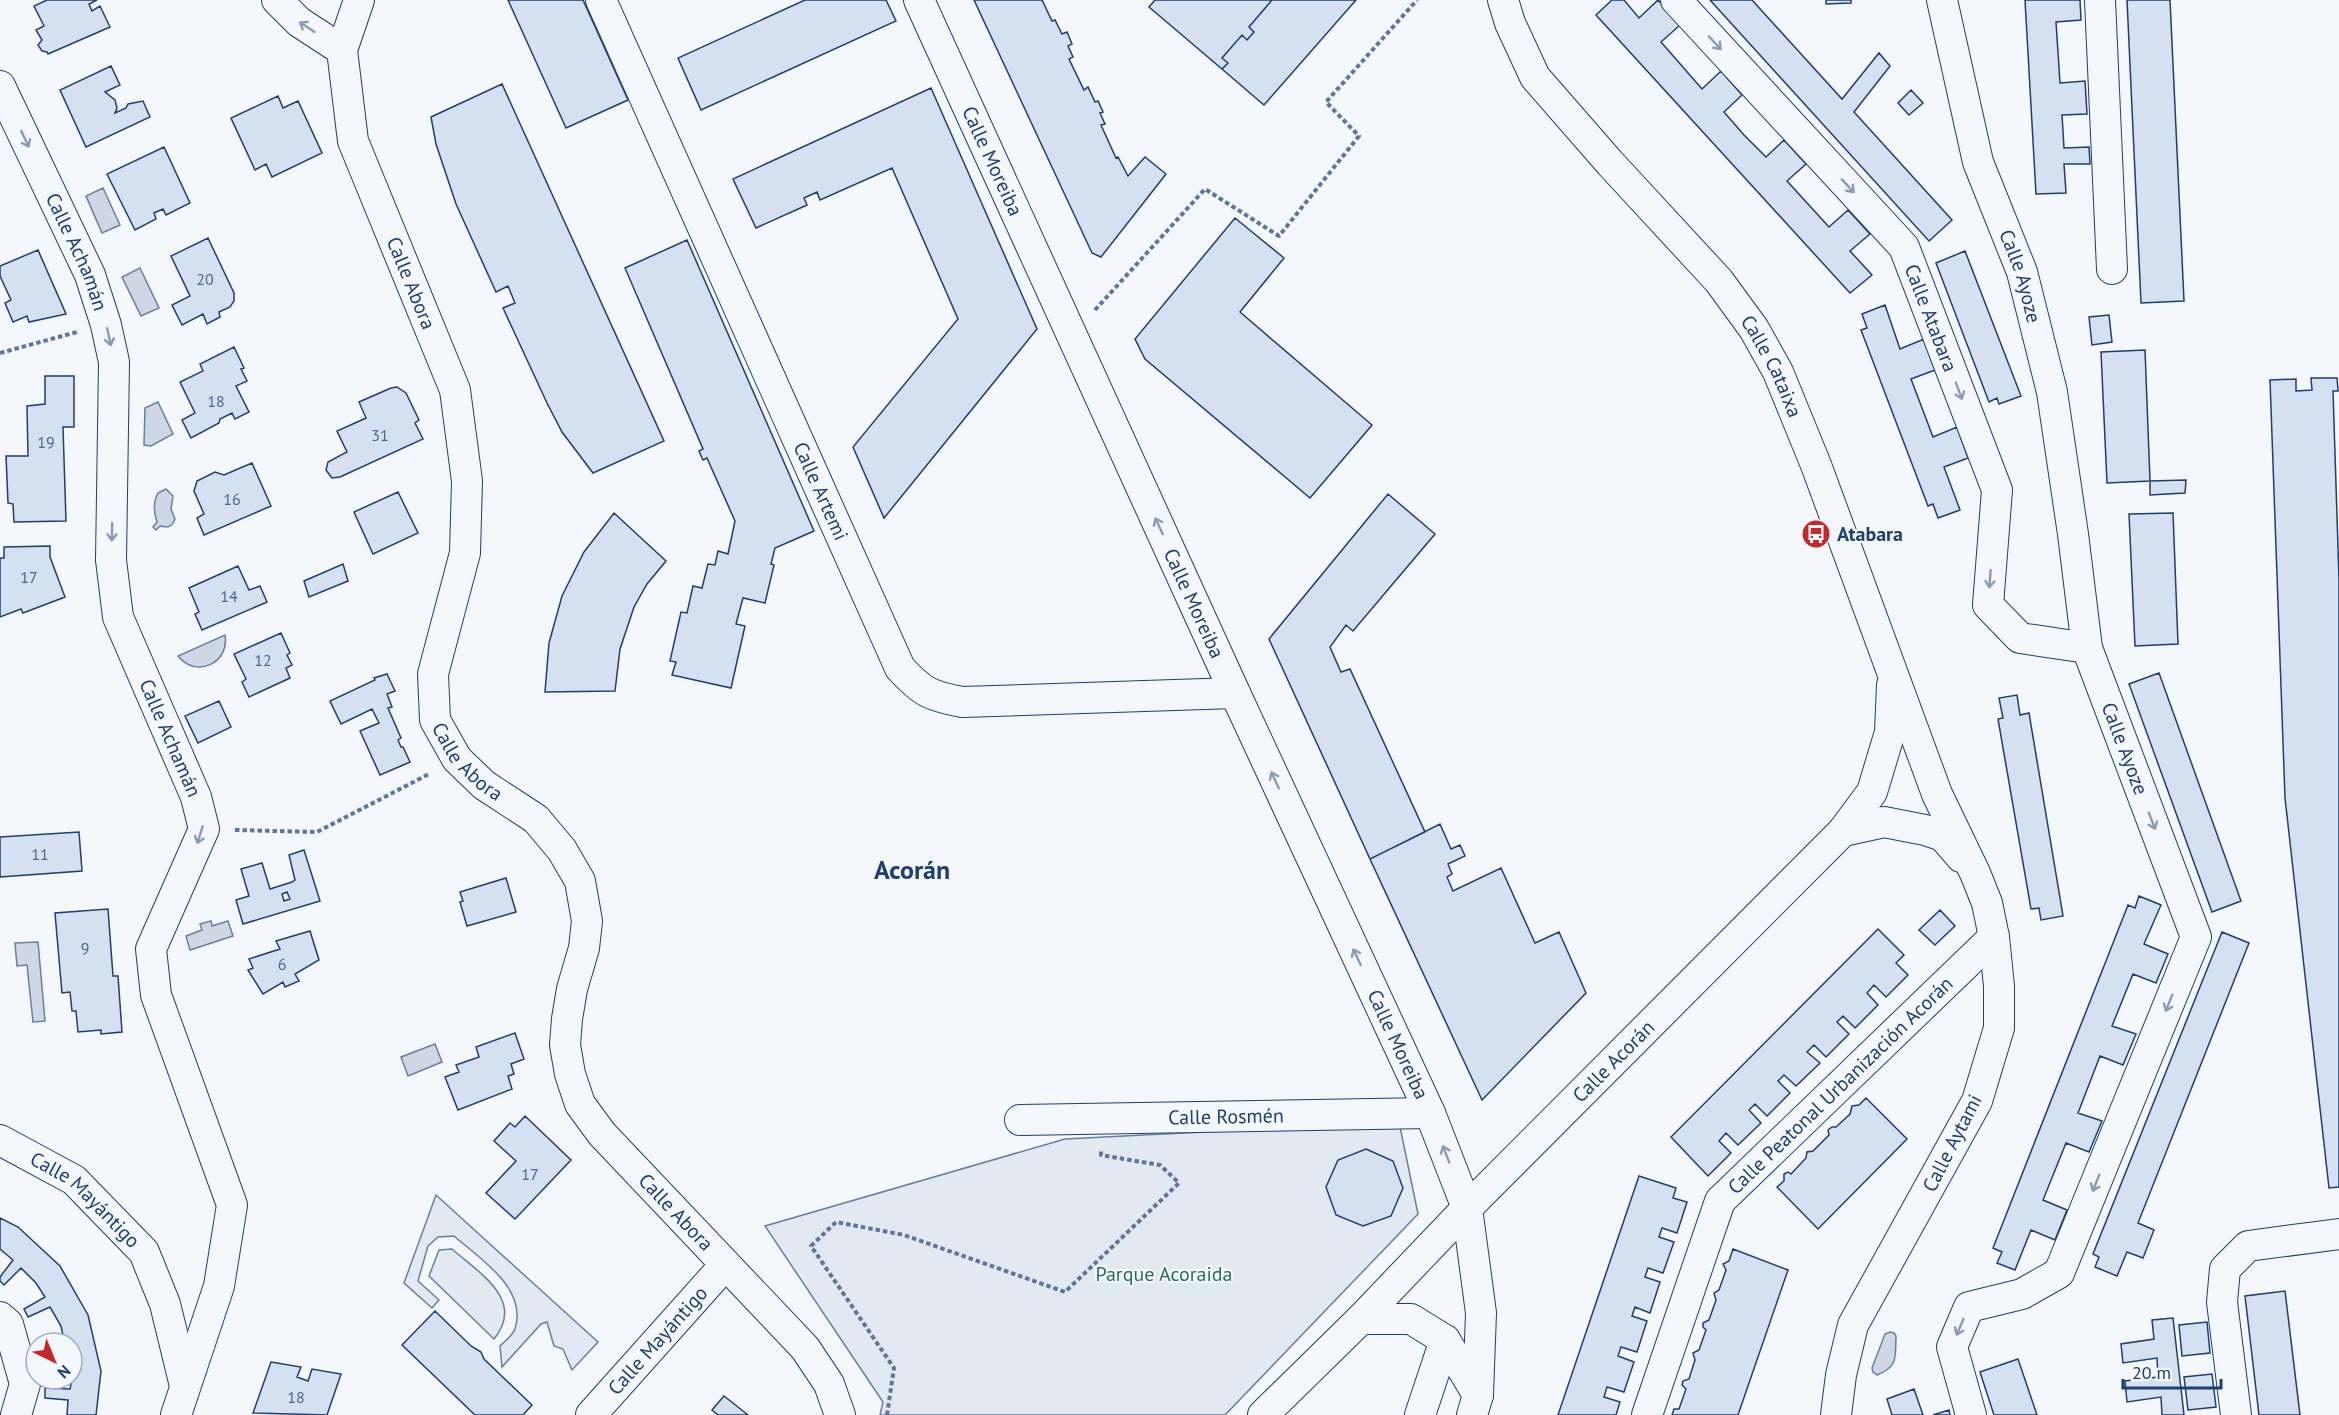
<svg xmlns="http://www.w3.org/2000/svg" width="2339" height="1415" font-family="'PT Sans',sans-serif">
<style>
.green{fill:#e3e9f0;stroke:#687fa3;stroke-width:1.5}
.water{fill:#cfd7e4;stroke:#687fa3;stroke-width:1.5}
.building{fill:#d5e0f0;stroke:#1d3f73;stroke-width:1.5;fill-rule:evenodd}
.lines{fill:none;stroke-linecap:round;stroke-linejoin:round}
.minor-casing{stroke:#1d3f73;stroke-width:32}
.path{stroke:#5e769c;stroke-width:4;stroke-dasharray:4.5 3;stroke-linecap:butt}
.minor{stroke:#f4f7fb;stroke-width:30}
.oneway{stroke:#889bb7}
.labels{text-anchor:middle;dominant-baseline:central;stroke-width:4.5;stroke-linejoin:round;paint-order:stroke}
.number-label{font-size:16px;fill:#4b6792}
.street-label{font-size:20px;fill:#1d3f73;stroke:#f4f7fb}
.poi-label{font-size:20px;font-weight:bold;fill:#1d3f73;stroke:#f4f7fb;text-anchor:start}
.park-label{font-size:20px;fill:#2c6c60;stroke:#f4f7fb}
.district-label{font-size:26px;font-weight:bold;fill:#1d3f73;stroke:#f4f7fb}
</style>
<rect width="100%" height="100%" fill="#f4f7fb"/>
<path class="green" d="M 1399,1122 L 1418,1214 L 1225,1415 L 880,1415 L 883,1402 L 765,1226 L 1065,1139 Z
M 436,1195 L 598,1342 L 572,1370 L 563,1349 L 554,1346 L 547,1322 L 541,1324 L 502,1367 L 500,1346 C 505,1341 513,1335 515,1329 C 528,1288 479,1258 454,1236 L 438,1237 L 428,1246 L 418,1281 L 439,1300 L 432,1308 L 404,1283 Z
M 452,1249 C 479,1273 526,1300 494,1339 L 429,1276 L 439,1250 Z"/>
<path class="water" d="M 103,188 L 120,225 L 102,233 L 86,196 Z
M 140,268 L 159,308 L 141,316 L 122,277 Z
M 158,402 L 173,434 L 151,446 L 144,445 L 145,408 Z
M 166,489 L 173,496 L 171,509 L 175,519 C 172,527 168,528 160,526 L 156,530 L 153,527 L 157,522 C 154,513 153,502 158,493 Z
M 225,635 C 230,663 196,679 178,656 Z
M 211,921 L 212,926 L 228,921 L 233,936 L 190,950 L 186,936 L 202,930 L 200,924 Z
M 38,942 L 45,1021 L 33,1022 L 27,965 L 17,966 L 15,943 Z
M 435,1044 L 442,1062 L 408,1076 L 401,1057 Z
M 1890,1332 L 1894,1333 L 1896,1336 C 1895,1357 1899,1366 1877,1375 L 1873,1372 L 1872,1368 L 1885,1334 Z"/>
<path class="building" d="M 47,0 L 97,0 L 89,4 L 92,11 L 100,6 L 110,27 L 48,54 L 47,52 L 42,51 L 38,45 L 42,40 L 36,30 L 44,26 L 34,6 Z
M 508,0 L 583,0 L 628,100 L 566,128 Z
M 805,0 L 886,0 L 896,21 L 701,110 L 678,58 Z
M 974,0 L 1042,0 L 1052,21 L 1055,20 L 1062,34 L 1067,32 L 1072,44 L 1068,46 L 1073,57 L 1069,59 L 1084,90 L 1088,87 L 1095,102 L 1098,101 L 1103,112 L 1100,113 L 1105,124 L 1101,125 L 1116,158 L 1118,157 L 1128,176 L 1145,157 L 1166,174 L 1101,257 L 1092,253 Z
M 1155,0 L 1272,0 L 1249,27 L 1254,32 L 1247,40 L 1242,35 L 1222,58 L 1228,63 L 1222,69 L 1149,7 Z
M 1272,0 L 1356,0 L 1264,105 L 1222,69 L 1228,63 L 1222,58 L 1242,35 L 1247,40 L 1254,32 L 1249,27 Z
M 1612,0 L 1624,0 L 1639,18 L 1658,0 L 1680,25 L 1661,42 L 1702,89 L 1721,71 L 1742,95 L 1724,112 L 1744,135 L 1766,157 L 1784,140 L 1806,164 L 1787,181 L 1829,227 L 1848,210 L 1870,234 L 1850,251 L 1872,275 L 1850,293 L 1596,15 Z
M 1710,0 L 1752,0 L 1842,99 L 1879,53 L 1890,66 L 1854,112 L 1952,220 L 1929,241 Z
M 1826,0 L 1851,0 L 1851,3 L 1826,4 Z
M 2025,0 L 2080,0 L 2081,20 L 2056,22 L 2060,83 L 2085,81 L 2087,114 L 2062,115 L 2064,148 L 2089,147 L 2090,164 L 2064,164 L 2066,193 L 2036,194 Z
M 2127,0 L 2170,0 L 2184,301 L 2141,303 Z
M 111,66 L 120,85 L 105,92 L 115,100 L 117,108 L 115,113 L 126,108 L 128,104 L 143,101 L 150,117 L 86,147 L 60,90 Z
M 502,84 L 664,441 L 593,473 L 562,432 L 547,403 L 503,308 L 515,303 L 508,286 L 496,292 L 456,204 L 436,144 L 431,117 Z
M 931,88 L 1037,329 L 884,518 L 853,447 L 958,319 L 892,168 L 820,200 L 817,192 L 804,198 L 807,205 L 756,228 L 733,179 Z
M 1911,90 L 1923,103 L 1909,115 L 1898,103 Z
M 278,96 L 283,108 L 298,101 L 322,153 L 272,177 L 266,164 L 255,170 L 231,118 Z
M 164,147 L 190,203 L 166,215 L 163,209 L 154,213 L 156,219 L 135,230 L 107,174 Z
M 1235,218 L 1284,258 L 1240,312 L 1372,425 L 1310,498 L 1145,359 L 1135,339 Z
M 208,238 L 234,293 L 234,301 L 230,307 L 219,312 L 220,317 L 207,324 L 203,314 L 182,325 L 172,305 L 190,296 L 171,256 Z
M 687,240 L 814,531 L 775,548 L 771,564 L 774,565 L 765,603 L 743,598 L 736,624 L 745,626 L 731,688 L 672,675 L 676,662 L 670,661 L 681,612 L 687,613 L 693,586 L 702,588 L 708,564 L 715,565 L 718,551 L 728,554 L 735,521 L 707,458 L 703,460 L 702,458 L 699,451 L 703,449 L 625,268 Z
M 38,250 L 66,314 L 29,322 L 27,316 L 13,322 L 5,303 L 11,300 L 0,276 L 0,266 Z
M 1965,251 L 2021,396 L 1999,404 L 1997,398 L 1989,402 L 1936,263 Z
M 1885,305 L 1900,349 L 1924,339 L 1935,370 L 1911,379 L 1933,437 L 1957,427 L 1968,458 L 1944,467 L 1960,510 L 1938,518 L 1933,504 L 1928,506 L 1861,330 L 1867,328 L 1862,314 Z
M 2109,315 L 2112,342 L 2092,345 L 2089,317 Z
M 234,347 L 244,368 L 241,369 L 247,381 L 236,386 L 249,412 L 235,419 L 232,413 L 220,419 L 219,423 L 191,438 L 182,420 L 195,413 L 180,382 L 203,371 L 200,364 Z
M 2145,350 L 2150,481 L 2107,483 L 2101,352 Z
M 45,376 L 74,376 L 74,427 L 63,427 L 66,521 L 14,522 L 13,504 L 8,503 L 6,456 L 28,456 L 27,406 L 45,404 Z
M 2311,378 L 2337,378 L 2338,391 L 2333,391 L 2339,579 L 2339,1187 L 2329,1188 L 2285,798 L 2270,380 L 2296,379 L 2296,391 L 2312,390 Z
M 397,387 L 406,393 L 419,420 L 415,423 L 423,439 L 340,477 L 332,478 L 326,470 L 328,462 L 347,452 L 337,431 L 366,418 L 359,402 L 391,388 Z
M 252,463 L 271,506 L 204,535 L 197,518 L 204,514 L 194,491 L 197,481 L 215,472 L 224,475 Z
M 2186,480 L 2185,493 L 2150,495 L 2150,481 Z
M 398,492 L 418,533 L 373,554 L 354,512 Z
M 1388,494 L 1435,534 L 1353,631 L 1346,625 L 1330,647 L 1341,672 L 1350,669 L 1425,832 L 1370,859 L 1269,639 Z
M 614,513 L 666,561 L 647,584 L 634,607 L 620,649 L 615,691 L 545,692 L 549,643 L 562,596 L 584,552 Z
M 2173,513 L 2178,644 L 2135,646 L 2129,514 Z
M 50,546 L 50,557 L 65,597 L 23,613 L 21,609 L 0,617 L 0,558 L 4,558 L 4,547 Z
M 343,564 L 348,581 L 309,597 L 304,581 Z
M 238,566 L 249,590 L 260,586 L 267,602 L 202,630 L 195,614 L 199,612 L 189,588 Z
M 281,633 L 290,653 L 287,655 L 292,665 L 286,668 L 290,678 L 249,697 L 242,682 L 246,679 L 234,654 Z
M 2159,673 L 2241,901 L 2212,912 L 2129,684 Z
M 387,674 L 395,691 L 387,694 L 392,707 L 388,708 L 401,738 L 398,740 L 401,747 L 403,747 L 410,762 L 380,775 L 360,731 L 379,723 L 372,709 L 341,724 L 330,701 L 375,680 L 374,678 Z
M 2017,695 L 2020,715 L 2029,713 L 2063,916 L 2041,920 L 2039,908 L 2031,909 L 1998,719 L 2003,718 L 1999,698 Z
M 219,701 L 231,727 L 198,743 L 185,716 Z
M 1440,824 L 1451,849 L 1460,845 L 1465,856 L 1448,864 L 1452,874 L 1447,877 L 1453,891 L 1501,868 L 1535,943 L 1559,932 L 1586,993 L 1482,1100 L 1370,859 Z
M 79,832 L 82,871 L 0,877 L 0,837 Z
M 304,850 L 320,901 L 243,924 L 236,900 L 249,896 L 241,869 L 262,863 L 270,889 L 292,882 L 295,880 L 289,855 ZM 287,892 L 290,899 L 284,901 L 282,894 Z
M 506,878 L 516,912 L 467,926 L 460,902 L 463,901 L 460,892 Z
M 2139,896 L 2161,905 L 2144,944 L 2168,954 L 2156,983 L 2133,974 L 2112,1026 L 2136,1034 L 2123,1065 L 2100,1056 L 2078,1113 L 2102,1121 L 2089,1152 L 2066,1143 L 2043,1200 L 2067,1210 L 2055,1240 L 2031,1230 L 2015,1270 L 1997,1263 L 2002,1252 L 1993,1248 L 2128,905 L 2135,908 Z
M 108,909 L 113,976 L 118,976 L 122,1032 L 101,1034 L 101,1030 L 78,1032 L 76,1011 L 72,1011 L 70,992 L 62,993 L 55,913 Z
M 1940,910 L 1955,926 L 1935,945 L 1919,930 Z
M 1878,929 L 1904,955 L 1896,963 L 1908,975 L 1886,997 L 1874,985 L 1867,993 L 1878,1005 L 1855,1028 L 1843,1016 L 1837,1022 L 1849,1034 L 1826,1057 L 1814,1045 L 1807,1052 L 1820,1063 L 1796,1086 L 1784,1075 L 1778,1081 L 1790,1093 L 1767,1116 L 1755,1104 L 1749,1110 L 1761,1123 L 1738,1145 L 1726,1133 L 1719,1141 L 1731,1153 L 1708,1176 L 1671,1137 Z
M 310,931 L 319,960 L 295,974 L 299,981 L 285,987 L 283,982 L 263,994 L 248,970 L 253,968 L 249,959 L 280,949 L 276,941 Z
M 2222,932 L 2249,943 L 2138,1223 L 2154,1230 L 2143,1258 L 2127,1252 L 2117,1276 L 2095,1267 L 2099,1257 L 2093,1254 Z
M 515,1033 L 524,1059 L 511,1064 L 514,1074 L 508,1076 L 512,1089 L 458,1110 L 445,1077 L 459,1072 L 456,1065 L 479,1057 L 476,1047 Z
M 1866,1098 L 1907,1139 L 1818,1229 L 1777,1187 L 1784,1181 L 1784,1174 L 1788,1172 L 1791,1174 L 1806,1158 L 1807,1152 L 1813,1151 L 1829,1135 L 1828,1130 L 1832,1127 L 1836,1127 L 1850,1114 L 1852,1106 L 1859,1105 Z
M 525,1116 L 571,1160 L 515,1219 L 486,1193 L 516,1161 L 494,1141 L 510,1123 L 515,1127 Z
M 1366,1149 L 1393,1161 L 1403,1188 L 1391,1216 L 1363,1226 L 1336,1215 L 1326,1187 L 1338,1160 Z
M 1639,1176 L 1676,1188 L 1673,1198 L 1687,1202 L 1677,1233 L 1662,1228 L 1659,1237 L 1674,1242 L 1663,1273 L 1648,1268 L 1645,1277 L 1660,1282 L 1650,1313 L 1635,1307 L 1632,1316 L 1647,1321 L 1637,1352 L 1621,1347 L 1618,1356 L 1634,1362 L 1624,1392 L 1607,1387 L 1604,1397 L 1620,1402 L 1616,1415 L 1558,1415 Z
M 0,1218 L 18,1227 L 60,1266 L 88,1315 L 101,1371 L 96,1415 L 67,1415 L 68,1400 L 45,1398 L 45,1388 L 70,1389 L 72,1379 L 72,1343 L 54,1343 L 64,1340 L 61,1326 L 50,1307 L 28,1317 L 24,1309 L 45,1297 L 36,1283 L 21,1268 L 4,1285 L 0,1281 L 0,1277 L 13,1260 L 0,1249 Z
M 1733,1249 L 1788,1270 L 1738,1415 L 1672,1415 L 1674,1409 L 1679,1409 L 1686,1389 L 1682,1385 L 1683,1381 L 1689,1379 L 1695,1360 L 1693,1353 L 1699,1350 L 1706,1330 L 1703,1327 L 1703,1323 L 1709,1320 L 1716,1300 L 1714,1293 L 1719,1290 L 1726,1270 L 1723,1264 L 1729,1261 Z
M 2285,1291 L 2300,1415 L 2259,1415 L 2245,1296 Z
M 435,1311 L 471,1346 L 481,1352 L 484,1359 L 532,1405 L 523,1415 L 475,1415 L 402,1345 Z
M 2173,1318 L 2184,1415 L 2162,1415 L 2161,1397 L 2127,1402 L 2125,1381 L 2158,1377 L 2157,1358 L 2123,1363 L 2121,1344 L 2154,1339 L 2152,1320 Z
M 2207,1322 L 2210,1353 L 2182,1356 L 2179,1325 Z
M 2018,1359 L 2037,1415 L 1994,1415 L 1980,1372 Z
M 271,1362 L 301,1367 L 297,1377 L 308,1381 L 312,1369 L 341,1374 L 327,1415 L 253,1413 Z
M 2212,1374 L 2216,1407 L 2188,1410 L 2184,1377 Z
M 1914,1389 L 1923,1415 L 1892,1415 L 1887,1399 Z
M 724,1396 L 743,1411 L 748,1415 L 718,1415 L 712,1410 Z
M 1949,1410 L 1950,1415 L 1933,1415 Z"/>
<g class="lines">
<g class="minor-casing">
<g id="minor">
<path d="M 277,0 L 299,22 L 342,50"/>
<path id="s1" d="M 359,0 L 342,50 L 353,141 L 455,390 L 467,481 L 465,553 L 433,674 L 435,720 L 457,759 L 484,785 L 536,819 L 562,850 L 580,881 L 587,921 L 584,948 L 572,989 L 567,1019 L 565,1045 L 570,1074 L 580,1104 L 602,1134 L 805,1348 L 829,1384 L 840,1415"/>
<path id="s2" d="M 601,0 L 900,668 C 922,692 930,696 962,702 L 1235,693"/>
<path id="s3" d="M 919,0 L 1235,693 L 1430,1113 L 1467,1208 L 1481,1313 L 1478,1395 L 1472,1415"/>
<path id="s4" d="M 1503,0 L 1510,23 L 1535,77 L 1610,163 L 1719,281 L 1754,329 L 1778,372 L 1816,465 L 1937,794 L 1975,873 L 1987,903 L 1994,937 L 1999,986 L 1999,1028 L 1977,1101 L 1853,1325 L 1841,1375 L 1836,1415"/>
<path id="s5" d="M 1676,0 L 1904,247 L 1997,490 L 1988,605 L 2020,638 L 2087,648"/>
<path id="s6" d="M 1942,0 L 1978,162 L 2022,272 L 2052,392 L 2073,534 L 2087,648 L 2196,937 L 2059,1273 L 2022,1294 L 1969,1307 L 1952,1347 L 1971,1415"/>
<path d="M 2100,0 L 2112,269"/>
<path id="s7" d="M 0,86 L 90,275 L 106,325 L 114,362 L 111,560 L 118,617 L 196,797 L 204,829 L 151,949 L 156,995 L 232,1205 L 219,1286 L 176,1415"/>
<path d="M 1843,831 L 1884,822 L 1925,830 L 1943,836 L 1961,857"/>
<path id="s8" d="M 1020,1120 L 1430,1113"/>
<path id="s9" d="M 0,1140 L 74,1180 L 144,1252 L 165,1304 L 185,1386"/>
<path d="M 0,1317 L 8,1324 L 25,1384 L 16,1415"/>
<path d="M 1361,1319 L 1411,1319 L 1445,1340 L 1478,1395"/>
<path id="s10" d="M 591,1415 L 725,1265"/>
<path id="s11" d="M 1263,1415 L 1361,1319 L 1467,1208 L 1843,831 L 1872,792 L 1890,732 L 1892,685"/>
<path d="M 1420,1415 L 1445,1340"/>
<path id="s12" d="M 1647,1415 L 1720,1201 L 1994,937"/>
<path d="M 2236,1415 L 2222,1302 L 2225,1269 L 2248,1246 L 2339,1234"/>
</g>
</g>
<path class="path" d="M 1095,310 L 1205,189 L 1279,236 L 1359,136 L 1326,102 L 1417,0
M 0,353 L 77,332
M 235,830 L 317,832 L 429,774
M 887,1415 L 894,1368 L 811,1246 L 836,1222 L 904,1235 L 1065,1292 L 1179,1183 L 1160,1165 L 1101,1155 L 1101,1149"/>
<use href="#minor" class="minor"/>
</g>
<defs><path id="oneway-shaft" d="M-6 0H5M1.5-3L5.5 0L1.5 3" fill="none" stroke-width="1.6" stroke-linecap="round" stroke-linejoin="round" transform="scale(1.5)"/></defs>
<g class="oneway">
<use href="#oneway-shaft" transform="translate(307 27) rotate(-146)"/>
<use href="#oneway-shaft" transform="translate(1715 43) rotate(47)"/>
<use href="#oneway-shaft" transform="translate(25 139) rotate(65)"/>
<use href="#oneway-shaft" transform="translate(1848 186) rotate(47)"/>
<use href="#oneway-shaft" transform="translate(109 337) rotate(78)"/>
<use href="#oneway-shaft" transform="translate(1959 391) rotate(69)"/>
<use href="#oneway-shaft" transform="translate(1159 526) rotate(-115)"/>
<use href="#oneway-shaft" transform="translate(112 532) rotate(91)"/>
<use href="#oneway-shaft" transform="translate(1990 579) rotate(94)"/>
<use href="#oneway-shaft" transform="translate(1275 780) rotate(-115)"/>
<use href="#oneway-shaft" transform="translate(2152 821) rotate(69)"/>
<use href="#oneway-shaft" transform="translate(200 835) rotate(107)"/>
<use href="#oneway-shaft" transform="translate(1357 957) rotate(-115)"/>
<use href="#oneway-shaft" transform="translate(2169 1003) rotate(112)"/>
<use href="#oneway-shaft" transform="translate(1446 1154) rotate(-111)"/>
<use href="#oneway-shaft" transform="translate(2096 1183) rotate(112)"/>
<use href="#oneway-shaft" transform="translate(1960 1327) rotate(113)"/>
</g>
<defs>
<g id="bus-disc" transform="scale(1.5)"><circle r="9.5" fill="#c62828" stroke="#f4f7fb"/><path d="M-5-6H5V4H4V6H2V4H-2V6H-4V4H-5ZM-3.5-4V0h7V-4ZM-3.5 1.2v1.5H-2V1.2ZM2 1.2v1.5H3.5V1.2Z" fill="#fff"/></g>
</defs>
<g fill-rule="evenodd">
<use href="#bus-disc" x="1816" y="534"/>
</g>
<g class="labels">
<g class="number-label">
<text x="205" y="279">20</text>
<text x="216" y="401">18</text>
<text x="380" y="435">31</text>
<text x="46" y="442">19</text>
<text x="232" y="499">16</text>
<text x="29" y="577">17</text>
<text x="229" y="596">14</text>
<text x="263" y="660">12</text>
<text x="40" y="854">11</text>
<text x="85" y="948">9</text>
<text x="282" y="964">6</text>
<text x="530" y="1174">17</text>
<text x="296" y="1397">18</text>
</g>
<g class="street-label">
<text stroke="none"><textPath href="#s3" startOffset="177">Calle Moreiba</textPath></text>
<text stroke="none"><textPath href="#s7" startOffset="183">Calle Achamán</textPath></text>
<text stroke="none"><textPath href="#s6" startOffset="288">Calle Ayoze</textPath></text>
<text stroke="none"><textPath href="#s1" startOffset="298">Calle Abora</textPath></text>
<text stroke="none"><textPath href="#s5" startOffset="412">Calle Atabara</textPath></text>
<text stroke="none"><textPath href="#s4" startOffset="459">Calle Cataixa</textPath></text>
<text stroke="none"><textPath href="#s2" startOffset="538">Calle Artemi</textPath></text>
<text stroke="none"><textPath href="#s3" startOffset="663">Calle Moreiba</textPath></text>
<text stroke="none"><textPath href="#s7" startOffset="687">Calle Achamán</textPath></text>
<text stroke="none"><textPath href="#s6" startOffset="774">Calle Ayoze</textPath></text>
<text stroke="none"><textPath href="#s1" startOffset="802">Calle Abora</textPath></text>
<text stroke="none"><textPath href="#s3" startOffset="1149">Calle Moreiba</textPath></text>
<text stroke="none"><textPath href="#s11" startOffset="498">Calle Acorán</textPath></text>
<text stroke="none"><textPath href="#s12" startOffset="393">Calle Peatonal Urbanización Acorán</textPath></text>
<text stroke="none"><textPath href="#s8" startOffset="206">Calle Rosmén</textPath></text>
<text transform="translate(1952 1143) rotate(-63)">Calle Aytami</text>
<text stroke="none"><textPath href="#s9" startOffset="105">Calle Mayántigo</textPath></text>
<text stroke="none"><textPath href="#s1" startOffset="1342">Calle Abora</textPath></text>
<text stroke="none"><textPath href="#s10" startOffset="100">Calle Mayántigo</textPath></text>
</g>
<g class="poi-label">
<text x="1837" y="534">Atabara</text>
</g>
<g class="park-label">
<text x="1164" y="1274">Parque Acoraida</text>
</g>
<g class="district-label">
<text x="912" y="869">Acorán</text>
</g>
</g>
<g transform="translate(54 1361) rotate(137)"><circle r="28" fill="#f4f7fb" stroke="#9eadc5" stroke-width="1.5"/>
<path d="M0-4.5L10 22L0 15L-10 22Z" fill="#c62828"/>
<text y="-9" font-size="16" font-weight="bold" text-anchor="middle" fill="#1d3f73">N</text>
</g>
<path d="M2123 1379v9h98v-9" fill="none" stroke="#1d3f73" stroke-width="3"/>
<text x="2132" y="1379" font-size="18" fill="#1d3f73" stroke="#f4f7fb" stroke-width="4.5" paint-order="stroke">20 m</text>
</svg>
